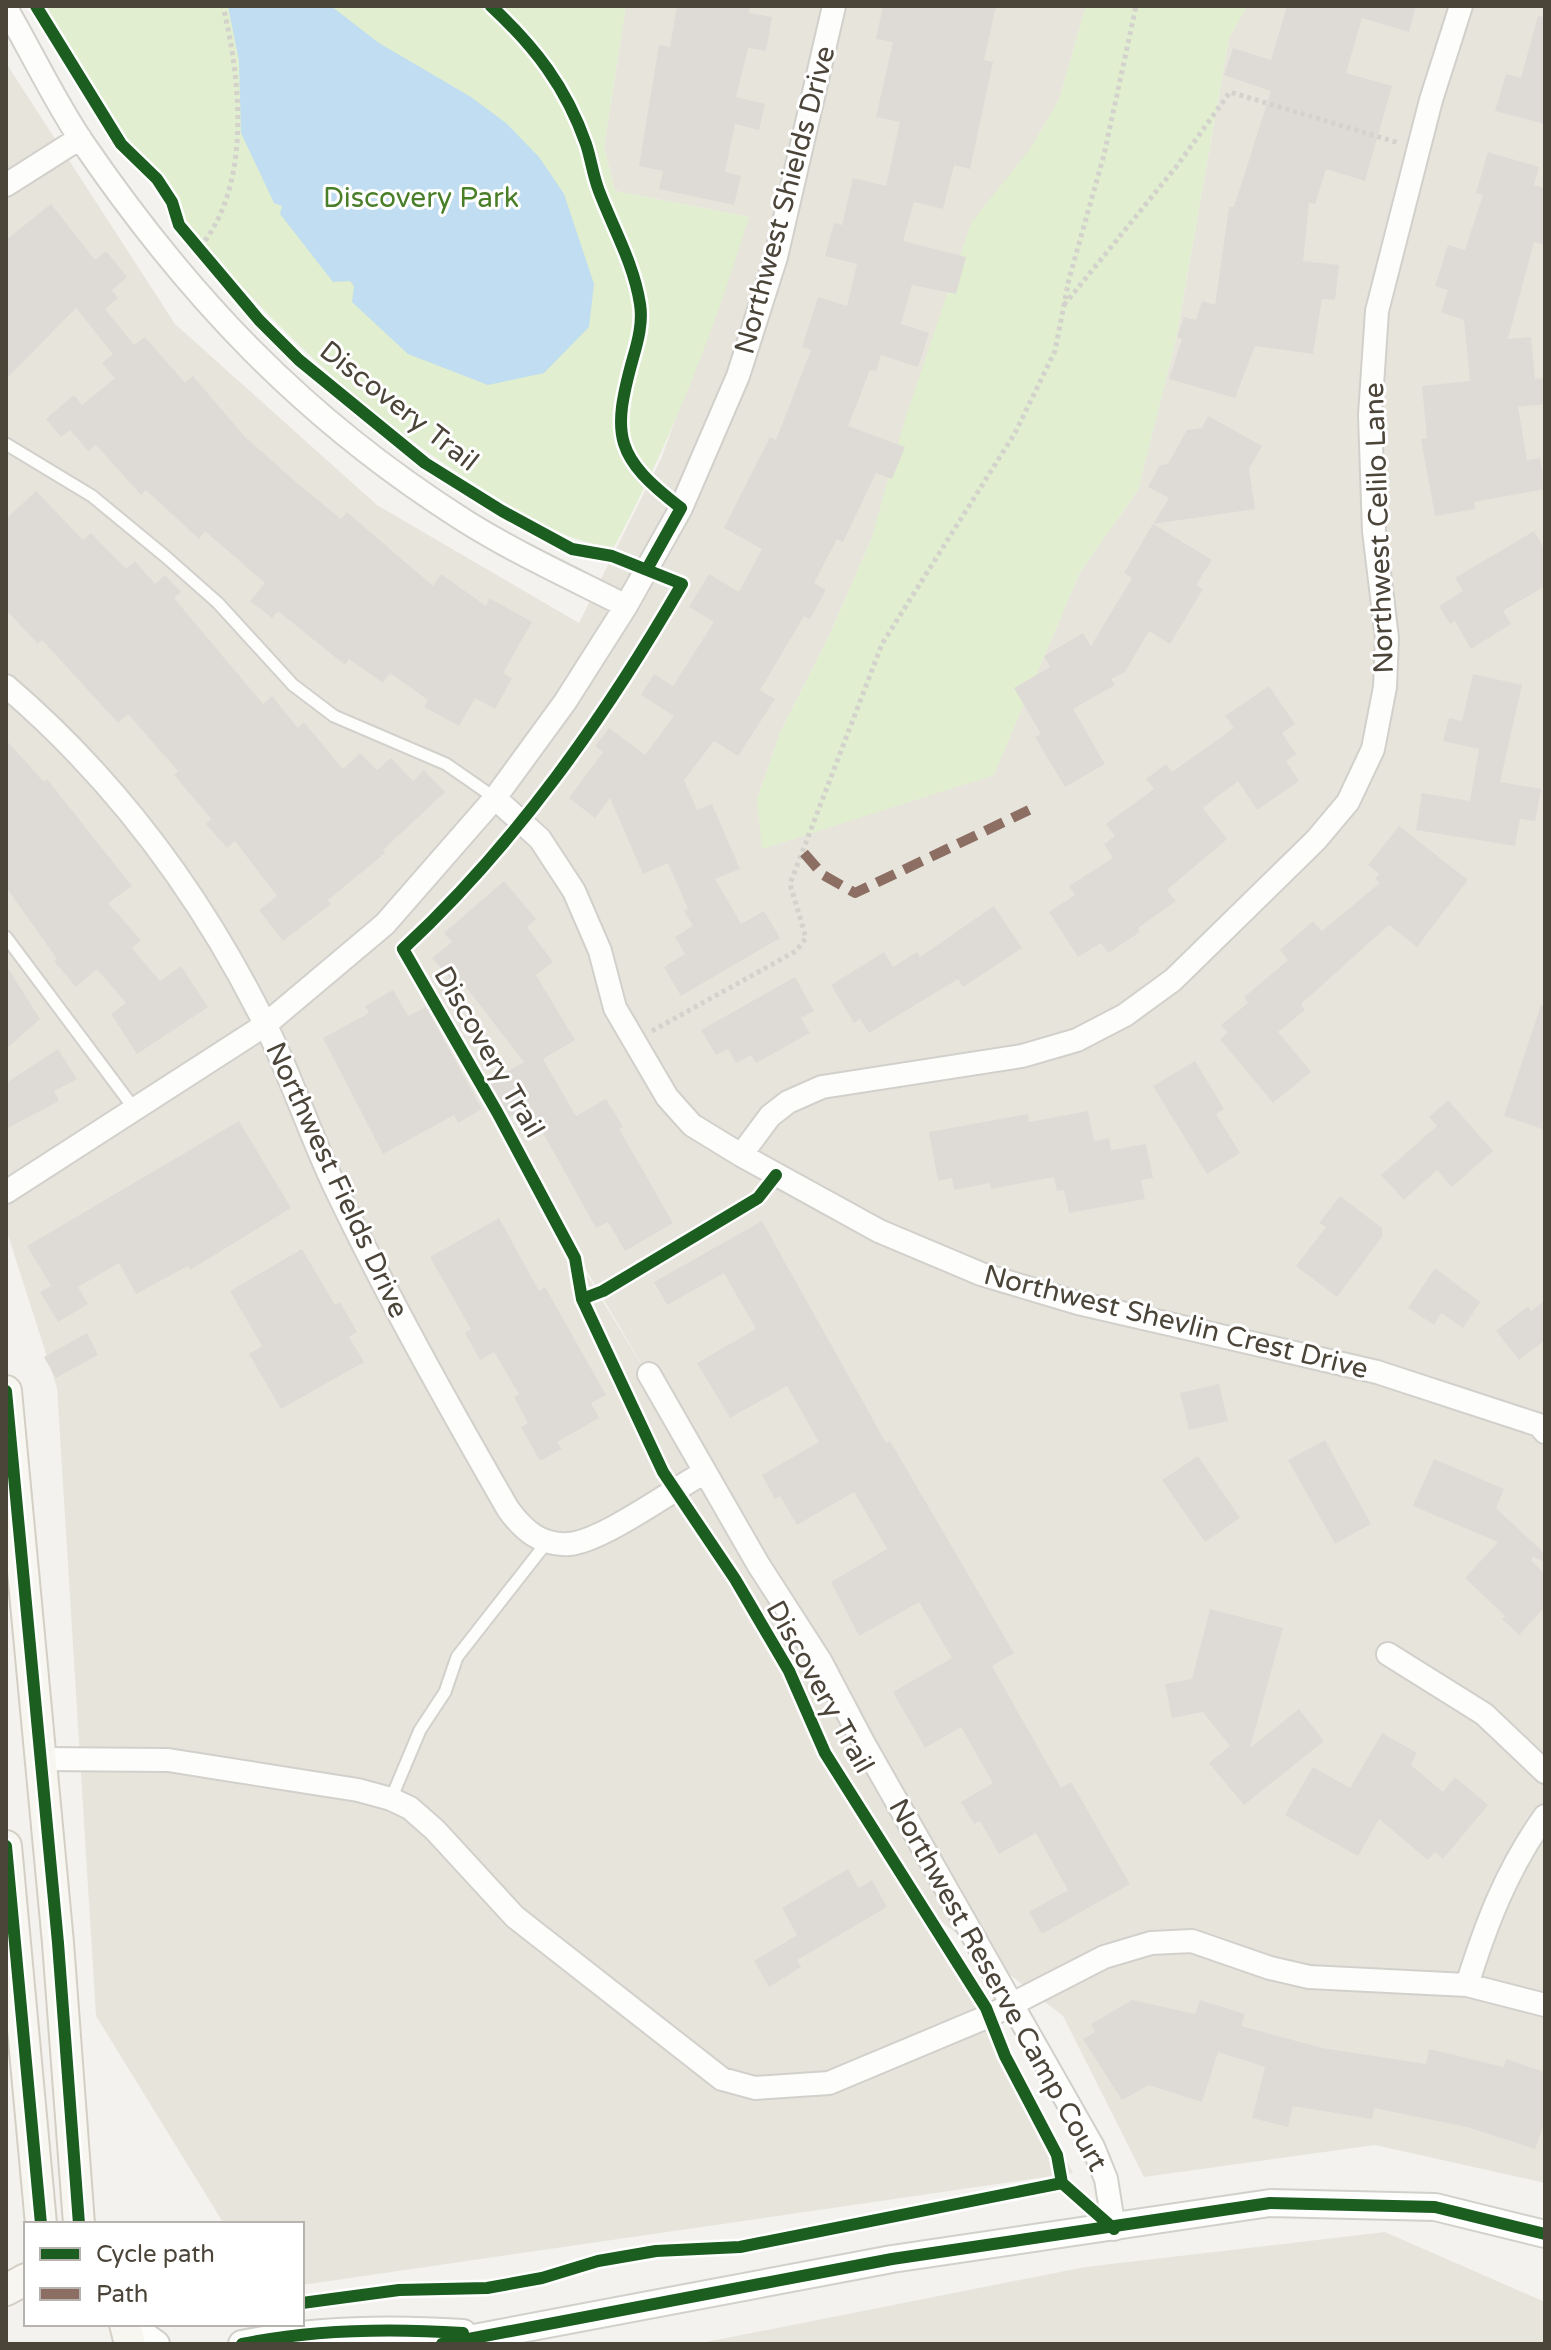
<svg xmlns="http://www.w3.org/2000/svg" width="1551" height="2350" font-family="'Varela Round',sans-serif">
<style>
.residential{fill:#e7e4dc;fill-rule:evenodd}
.green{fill:#e1eecf}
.water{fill:#c0ddf1}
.building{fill:#dedbd6}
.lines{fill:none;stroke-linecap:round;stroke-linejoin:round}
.service-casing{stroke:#d2d0cb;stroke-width:15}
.minor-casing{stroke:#d2d0cb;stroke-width:26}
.tertiary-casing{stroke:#d2d0cb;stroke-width:30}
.secondary-casing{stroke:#d3cfc5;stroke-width:34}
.path{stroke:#d3d2cc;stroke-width:5;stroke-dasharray:4 4;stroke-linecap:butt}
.service{stroke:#fdfdfc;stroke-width:11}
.minor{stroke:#fdfdfc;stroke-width:22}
.tertiary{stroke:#fdfdfc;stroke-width:26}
.secondary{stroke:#f7f6f1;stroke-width:30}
.quiet{stroke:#8d6e63;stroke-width:10;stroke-dasharray:20 10;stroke-linecap:butt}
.cycleway-casing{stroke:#fff;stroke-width:17}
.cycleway{stroke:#1b5e20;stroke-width:12}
.labels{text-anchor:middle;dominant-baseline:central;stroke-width:6;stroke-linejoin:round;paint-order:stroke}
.park-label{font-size:28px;fill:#4a7f2a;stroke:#fff}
.street-label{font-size:28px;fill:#4b4439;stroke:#fff}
</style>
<rect width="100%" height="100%" fill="#f4f2ee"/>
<path class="residential" d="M 626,6 L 1086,6 L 1059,100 L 949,288 L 871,540 L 829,636 L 780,733 L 757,799 L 994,774 L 1080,572 L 1138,490 L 1176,339 L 1229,38 L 1247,6 L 1545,6 L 1545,2183 L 1375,2145 L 1144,2177 L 1063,2016 L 934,1916 L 1073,2173 L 302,2285 L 302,2224 L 224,2224 L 96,2016 L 57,1388 L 6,1229 L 6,63 L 175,324 L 377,505 L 579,623 L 661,459 L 749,217 L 615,191 L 604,147 ZM 541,1193 L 655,1387 L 567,1242 Z
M 1385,2232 L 1545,2302 L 1545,2344 L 696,2344 L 1085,2267 Z"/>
<path class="green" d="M 45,6 L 626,6 L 604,147 L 615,191 L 749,217 C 714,332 671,441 614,547 C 566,542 529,518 488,492 C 368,418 275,329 185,222 C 176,180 142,161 119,127 C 93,88 68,47 45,6 Z
M 1086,6 L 1247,6 L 1229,38 L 1176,339 L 1138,490 L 1080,572 L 994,775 L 762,849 L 757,799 L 780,733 L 829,636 L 871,540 L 907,413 L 971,223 L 1030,149 L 1059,100 Z"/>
<path class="water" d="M 228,6 L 331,6 L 379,43 L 471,97 L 506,123 L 539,157 L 564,194 L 594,284 L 589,327 L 544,373 L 488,385 L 408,354 L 352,302 L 354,286 L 350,281 L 333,282 L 280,214 L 282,206 L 274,203 L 241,133 L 239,61 Z"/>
<path class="building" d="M 677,6 L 750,6 L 749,13 L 772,17 L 766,51 L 748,48 L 736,97 L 765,104 L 759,130 L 735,124 L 725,172 L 741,176 L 734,205 L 659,189 L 663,171 L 639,166 L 659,45 L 670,47 Z
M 883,6 L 996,6 L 984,60 L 993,62 L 970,169 L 954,165 L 943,209 L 914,202 L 903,241 L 966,257 L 956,294 L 912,285 L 901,324 L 929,333 L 918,367 L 881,355 L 876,371 L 870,370 L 848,426 L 905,447 L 892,479 L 876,473 L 843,542 L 837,539 L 814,583 L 826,590 L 810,619 L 804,616 L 760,690 L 775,699 L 738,756 L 714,741 L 684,780 L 697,810 L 712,804 L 740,869 L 715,879 L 741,924 L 764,911 L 780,938 L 681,996 L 664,967 L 685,954 L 675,937 L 693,926 L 684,911 L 688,909 L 668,863 L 643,874 L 610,798 L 595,818 L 569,798 L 603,752 L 595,746 L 609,728 L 645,755 L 674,716 L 641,695 L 654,674 L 673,686 L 714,622 L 689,607 L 709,574 L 739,592 L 762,549 L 724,528 L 770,437 L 776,440 L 811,350 L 802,347 L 818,297 L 847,306 L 857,264 L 825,256 L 834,223 L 842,225 L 853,178 L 886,186 L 900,122 L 876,117 L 893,42 L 876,39 Z
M 1287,6 L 1416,6 L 1409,32 L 1362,18 L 1346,73 L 1392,86 L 1365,181 L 1326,169 L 1315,204 L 1309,203 L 1303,261 L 1339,265 L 1335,300 L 1322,299 L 1313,354 L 1255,346 L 1235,398 L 1169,379 L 1182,339 L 1177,337 L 1184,317 L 1196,320 L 1202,301 L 1215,305 L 1229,207 L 1234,207 L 1271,91 L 1224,75 L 1233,48 L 1271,60 Z
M 1538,16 L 1545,17 L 1545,124 L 1495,111 L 1506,74 L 1521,78 Z
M 1488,152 L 1539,167 L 1534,185 L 1545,188 L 1545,245 L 1534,242 L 1508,339 L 1531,337 L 1535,379 L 1543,378 L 1545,404 L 1518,407 L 1527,460 L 1540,458 L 1545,489 L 1474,502 L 1475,509 L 1435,516 L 1421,439 L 1427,438 L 1422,386 L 1470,381 L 1464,320 L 1441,312 L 1448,290 L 1435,286 L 1448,245 L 1465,250 L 1483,195 L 1476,193 Z
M 51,204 L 95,260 L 106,251 L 127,277 L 112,290 L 118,298 L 105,309 L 134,345 L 145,337 L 185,383 L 193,376 L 244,436 L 297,483 L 341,519 L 347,512 L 433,586 L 441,574 L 486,606 L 489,598 L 532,622 L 503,673 L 512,678 L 495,709 L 475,698 L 459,726 L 424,707 L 428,700 L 390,673 L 383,683 L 349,659 L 345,665 L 278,611 L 272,618 L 250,601 L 265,583 L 205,531 L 199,539 L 146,490 L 141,495 L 96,445 L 88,451 L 70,430 L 61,437 L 46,419 L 74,395 L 82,405 L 115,378 L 102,363 L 113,354 L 76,308 L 6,379 L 6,240 Z
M 1208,416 L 1262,446 L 1249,469 L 1255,509 L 1153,524 L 1169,498 L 1148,487 L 1160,465 L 1168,464 L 1187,430 L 1202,428 Z
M 36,491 L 83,540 L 91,533 L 126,569 L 135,561 L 155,584 L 165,575 L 181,592 L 174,598 L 263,704 L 272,696 L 298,728 L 304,722 L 343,769 L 360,753 L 377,770 L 391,758 L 413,781 L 424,770 L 445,792 L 383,850 L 385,853 L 328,900 L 331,904 L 283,941 L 259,910 L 277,896 L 235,841 L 227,848 L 206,824 L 211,819 L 174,775 L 178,771 L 128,714 L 118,723 L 42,640 L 38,644 L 6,610 L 6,519 Z
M 1153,524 L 1212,560 L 1196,585 L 1203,589 L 1170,644 L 1149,631 L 1125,672 L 1111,679 L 1115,685 L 1073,709 L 1105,764 L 1065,787 L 1035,737 L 1041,734 L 1014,688 L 1050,667 L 1044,656 L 1083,633 L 1091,646 L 1132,578 L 1124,573 Z
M 1534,531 L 1545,550 L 1545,586 L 1503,611 L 1511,624 L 1471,649 L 1455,621 L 1450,624 L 1439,606 L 1463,591 L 1455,578 Z
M 1473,674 L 1522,685 L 1500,782 L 1541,789 L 1535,821 L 1520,819 L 1515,846 L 1416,830 L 1422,793 L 1470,801 L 1479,749 L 1443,741 L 1449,718 L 1462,721 Z
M 1269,686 L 1295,724 L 1282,733 L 1296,754 L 1286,761 L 1299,781 L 1257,810 L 1238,781 L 1203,808 L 1227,839 L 1167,890 L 1176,901 L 1138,928 L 1140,932 L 1108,953 L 1101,943 L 1078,957 L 1049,912 L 1075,895 L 1069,886 L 1113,858 L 1104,844 L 1115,836 L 1106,824 L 1154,789 L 1146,779 L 1166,764 L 1172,772 L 1234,728 L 1225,716 Z
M 6,740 L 44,782 L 47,779 L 132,886 L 108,903 L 141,940 L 132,948 L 160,981 L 181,966 L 208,1007 L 137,1054 L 111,1014 L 126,1003 L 97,969 L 76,987 L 54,961 L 57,959 L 6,887 Z
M 1399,826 L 1468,880 L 1417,947 L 1389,925 L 1301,1004 L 1305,1010 L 1278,1032 L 1311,1072 L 1273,1103 L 1220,1039 L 1228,1033 L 1221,1025 L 1248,1003 L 1244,997 L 1288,960 L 1280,950 L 1313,921 L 1322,931 L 1380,883 L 1375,879 L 1379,874 L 1368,865 Z
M 504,881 L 536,919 L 527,927 L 553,962 L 536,975 L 575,1040 L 543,1059 L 576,1116 L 606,1099 L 623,1127 L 619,1129 L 673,1223 L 625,1251 L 608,1222 L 596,1228 L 528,1106 L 509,1117 L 489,1082 L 524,1062 L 462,982 L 457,986 L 432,958 L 452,942 L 444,933 Z
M 994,906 L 1022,948 L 963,987 L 958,979 L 869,1033 L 860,1019 L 854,1023 L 831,985 L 884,952 L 893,967 L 917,952 L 920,957 Z
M 6,965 L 40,1019 L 6,1049 Z
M 795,977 L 814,1011 L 801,1018 L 810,1033 L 756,1063 L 751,1055 L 736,1063 L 728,1049 L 716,1055 L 701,1030 Z
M 393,990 L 408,1016 L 426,1007 L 482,1109 L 458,1123 L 454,1115 L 383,1154 L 323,1038 L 369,1013 L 365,1006 Z
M 1541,1005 L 1545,1006 L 1545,1130 L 1504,1116 Z
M 58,1049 L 77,1079 L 54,1091 L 59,1101 L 6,1129 L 6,1083 Z
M 1195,1061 L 1224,1109 L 1216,1114 L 1240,1153 L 1207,1174 L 1153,1086 Z
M 1448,1100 L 1493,1151 L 1452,1187 L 1437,1170 L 1404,1200 L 1381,1175 L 1437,1126 L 1429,1117 Z
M 1088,1111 L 1094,1141 L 1109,1138 L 1111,1150 L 1146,1144 L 1153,1178 L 1141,1180 L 1145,1199 L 1069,1213 L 1064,1190 L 1057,1191 L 1054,1177 L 991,1189 L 990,1183 L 954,1190 L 952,1178 L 938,1181 L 929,1132 L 1028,1114 L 1029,1122 Z
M 239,1121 L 291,1208 L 190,1270 L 188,1266 L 136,1294 L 119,1263 L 78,1287 L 88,1304 L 58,1322 L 40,1292 L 51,1286 L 27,1246 Z
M 1340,1196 L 1382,1228 L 1382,1237 L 1337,1297 L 1296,1266 L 1326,1227 L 1319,1223 Z
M 499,1218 L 539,1291 L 545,1287 L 606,1395 L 591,1403 L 599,1418 L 557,1442 L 562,1449 L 540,1461 L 521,1427 L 528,1423 L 514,1397 L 519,1394 L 494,1352 L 480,1360 L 465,1333 L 471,1329 L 430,1257 Z
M 762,1221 L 886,1443 L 890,1441 L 1014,1653 L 992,1666 L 1061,1788 L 1071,1782 L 1130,1884 L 1042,1934 L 1029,1912 L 1068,1890 L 1036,1833 L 999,1854 L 980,1821 L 974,1824 L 961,1802 L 993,1783 L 961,1727 L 925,1748 L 893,1692 L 952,1658 L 919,1602 L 859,1636 L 831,1582 L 887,1549 L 854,1492 L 797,1525 L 780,1496 L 775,1499 L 762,1475 L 819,1442 L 787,1386 L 730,1418 L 697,1363 L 756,1329 L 724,1273 L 667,1305 L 654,1282 Z
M 302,1249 L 335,1305 L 340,1302 L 357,1332 L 349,1337 L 364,1362 L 281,1409 L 249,1354 L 262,1346 L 230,1291 Z
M 1435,1268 L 1480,1302 L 1463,1328 L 1441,1313 L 1434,1325 L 1408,1308 Z
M 1545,1300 L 1545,1340 L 1519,1360 L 1496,1331 L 1528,1306 L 1531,1311 Z
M 87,1333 L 98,1355 L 56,1378 L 44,1357 Z
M 1219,1384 L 1228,1421 L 1189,1430 L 1180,1393 Z
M 1325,1440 L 1371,1524 L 1335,1544 L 1288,1460 Z
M 1198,1456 L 1240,1518 L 1205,1542 L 1162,1480 Z
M 1434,1459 L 1504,1489 L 1496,1508 L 1545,1554 L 1545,1562 L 1533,1557 L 1531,1560 L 1545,1574 L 1545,1607 L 1519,1635 L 1502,1619 L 1505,1616 L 1465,1578 L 1498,1542 L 1413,1506 Z
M 1210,1609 L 1283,1628 L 1250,1748 L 1299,1709 L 1324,1741 L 1244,1805 L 1209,1763 L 1230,1746 L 1203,1712 L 1172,1718 L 1165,1684 L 1192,1679 Z
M 1382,1733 L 1417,1753 L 1411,1765 L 1443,1792 L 1455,1777 L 1488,1805 L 1443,1859 L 1435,1852 L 1428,1860 L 1379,1819 L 1358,1856 L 1285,1815 L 1313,1767 L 1350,1788 Z
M 848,1869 L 859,1888 L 872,1880 L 887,1907 L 797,1960 L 801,1967 L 769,1987 L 754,1961 L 797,1935 L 782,1908 Z
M 1132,2000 L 1195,2014 L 1200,2000 L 1245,2014 L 1241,2026 L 1322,2048 L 1426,2064 L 1429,2049 L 1504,2067 L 1506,2059 L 1545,2072 L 1545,2121 L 1535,2149 L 1467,2127 L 1374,2108 L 1372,2119 L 1293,2106 L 1288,2127 L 1252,2118 L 1265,2067 L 1218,2052 L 1202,2102 L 1149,2085 L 1122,2100 L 1083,2039 L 1095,2032 L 1091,2024 Z"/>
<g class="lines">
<g class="service-casing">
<path id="service" d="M 6,444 L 92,496 L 166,557 L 218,603 L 293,685 L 334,716 L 446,764 L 495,798
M 6,937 L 136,1111
M 391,1799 L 420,1730 L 445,1692 L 457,1657 L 547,1542"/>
</g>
<g class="minor-casing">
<path id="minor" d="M 6,8 C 31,51 53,98 81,140 C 188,297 304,419 465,521 C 516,553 573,579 626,606
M 6,185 L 80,138
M 6,686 C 117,781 200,893 265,1024 C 291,1076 309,1132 334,1185 C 387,1296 447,1403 508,1509 C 523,1530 541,1546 569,1544 C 601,1542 674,1489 705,1472
M 495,798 L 540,839 L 574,891 L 600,951 L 615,1008 L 667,1097 L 692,1125 L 741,1155 L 879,1231 L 981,1274 L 1078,1303 L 1377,1372 L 1539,1425 L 1545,1432
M 741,1155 L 770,1116 L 788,1102 L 822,1087 L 1022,1056 L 1077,1040 L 1125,1015 L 1173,980 L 1316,840 L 1348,802 L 1373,749 L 1385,687 L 1387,638 L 1374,531 L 1370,415 L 1377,311 L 1431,100 L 1461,6
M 6,1192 L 265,1025 L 385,924 L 495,798 L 565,702 L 626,606 L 681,508 L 738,376 L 776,257 L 834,6
M 649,1374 L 758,1564 L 821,1662 L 864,1744 L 1093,2147 L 1106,2179 L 1114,2229
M 1388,1654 L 1484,1714 L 1545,1772
M 41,1759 L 168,1760 L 358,1790 L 391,1799 L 410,1808 L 435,1830 L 515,1917 L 722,2079 L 755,2088 L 829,2083 L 989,2016 L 1104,1957 L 1151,1943 L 1192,1941 L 1270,1968 L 1309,1977 L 1467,1985 L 1545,2005
M 1467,1985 C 1486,1924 1507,1869 1545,1816"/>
</g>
<g class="tertiary-casing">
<path id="tertiary" d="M 128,2324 L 156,2344
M 242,2344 C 316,2329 389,2328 463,2333
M 442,2344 L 892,2259 L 1270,2203 L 1435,2207 L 1545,2234"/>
</g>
<g class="secondary-casing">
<path id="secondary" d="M 6,1391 L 58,1943 L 79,2224
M 6,1846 L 41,2224
M 6,2290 L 26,2279
M 125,2324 L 130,2344"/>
</g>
<path class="path" d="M 195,253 C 253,190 241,82 223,6
M 1064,305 L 1176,167 L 1230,92 L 1399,143
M 652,1031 L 796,951 L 806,938 L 790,884 L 882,644 L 1015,433 L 1055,351 L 1069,279 L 1104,155 L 1136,6"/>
<use href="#service" class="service"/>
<use href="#minor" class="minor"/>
<use href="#tertiary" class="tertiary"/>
<use href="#secondary" class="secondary"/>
<path class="quiet" d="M 804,853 L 823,875 L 855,893 L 1029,810"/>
<g class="cycleway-casing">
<path id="cycleway" d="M 36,6 L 121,144 L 157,179 L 172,202 L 179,225 L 259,320 L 299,360 L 425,463 L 502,511 L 572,549 L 612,556 L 682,584 C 605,717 516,844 403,949 L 497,1112 L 575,1258 L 582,1299 L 663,1472 L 735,1579 L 789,1671 L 825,1753 L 986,2008 L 1005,2056 L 1057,2155 L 1062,2183 L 1114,2229
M 491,6 C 535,47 566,87 586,144 C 591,159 593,176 599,191 C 613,228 634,264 640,304 C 643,322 638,341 633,358 C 611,437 615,457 681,508 L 647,569
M 582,1299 L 603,1291 L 758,1198 L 776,1175
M 6,1391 L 58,1943 L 79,2224
M 6,1846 L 41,2224
M 302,2303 L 399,2290 L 487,2288 L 542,2278 L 598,2261 L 656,2251 L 740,2247 L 1062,2183
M 242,2344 C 315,2329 388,2328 463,2333
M 442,2344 L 892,2259 L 1270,2203 L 1435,2207 L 1545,2234"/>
</g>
<use href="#cycleway" class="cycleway"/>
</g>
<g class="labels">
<g class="park-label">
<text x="421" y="198">Discovery Park</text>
</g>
<g class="street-label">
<text transform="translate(785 200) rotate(-75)">Northwest Shields Drive</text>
<text transform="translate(399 406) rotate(38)">Discovery Trail</text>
<text transform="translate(1379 528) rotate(-92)">Northwest Celilo Lane</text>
<text transform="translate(489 1052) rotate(60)">Discovery Trail</text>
<text transform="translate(337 1180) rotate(65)">Northwest Fields Drive</text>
<text transform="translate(1176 1322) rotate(14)">Northwest Shevlin Crest Drive</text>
<text transform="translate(820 1687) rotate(61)">Discovery Trail</text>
<text transform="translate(998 1985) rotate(61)">Northwest Reserve Camp Court</text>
</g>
</g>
<rect width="1551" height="2350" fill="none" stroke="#4b4439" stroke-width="16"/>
<rect x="24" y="2222" width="280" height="104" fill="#ffffff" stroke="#b7b4b0" stroke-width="2"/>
<rect x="40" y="2248" width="40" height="12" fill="#1b5e20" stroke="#b7b4b0" stroke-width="2"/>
<text x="96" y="2262" font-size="24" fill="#4b4439">Cycle path</text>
<rect x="40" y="2288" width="40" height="12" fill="#8d6e63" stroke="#b7b4b0" stroke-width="2"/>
<text x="96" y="2302" font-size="24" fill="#4b4439">Path</text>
</svg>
